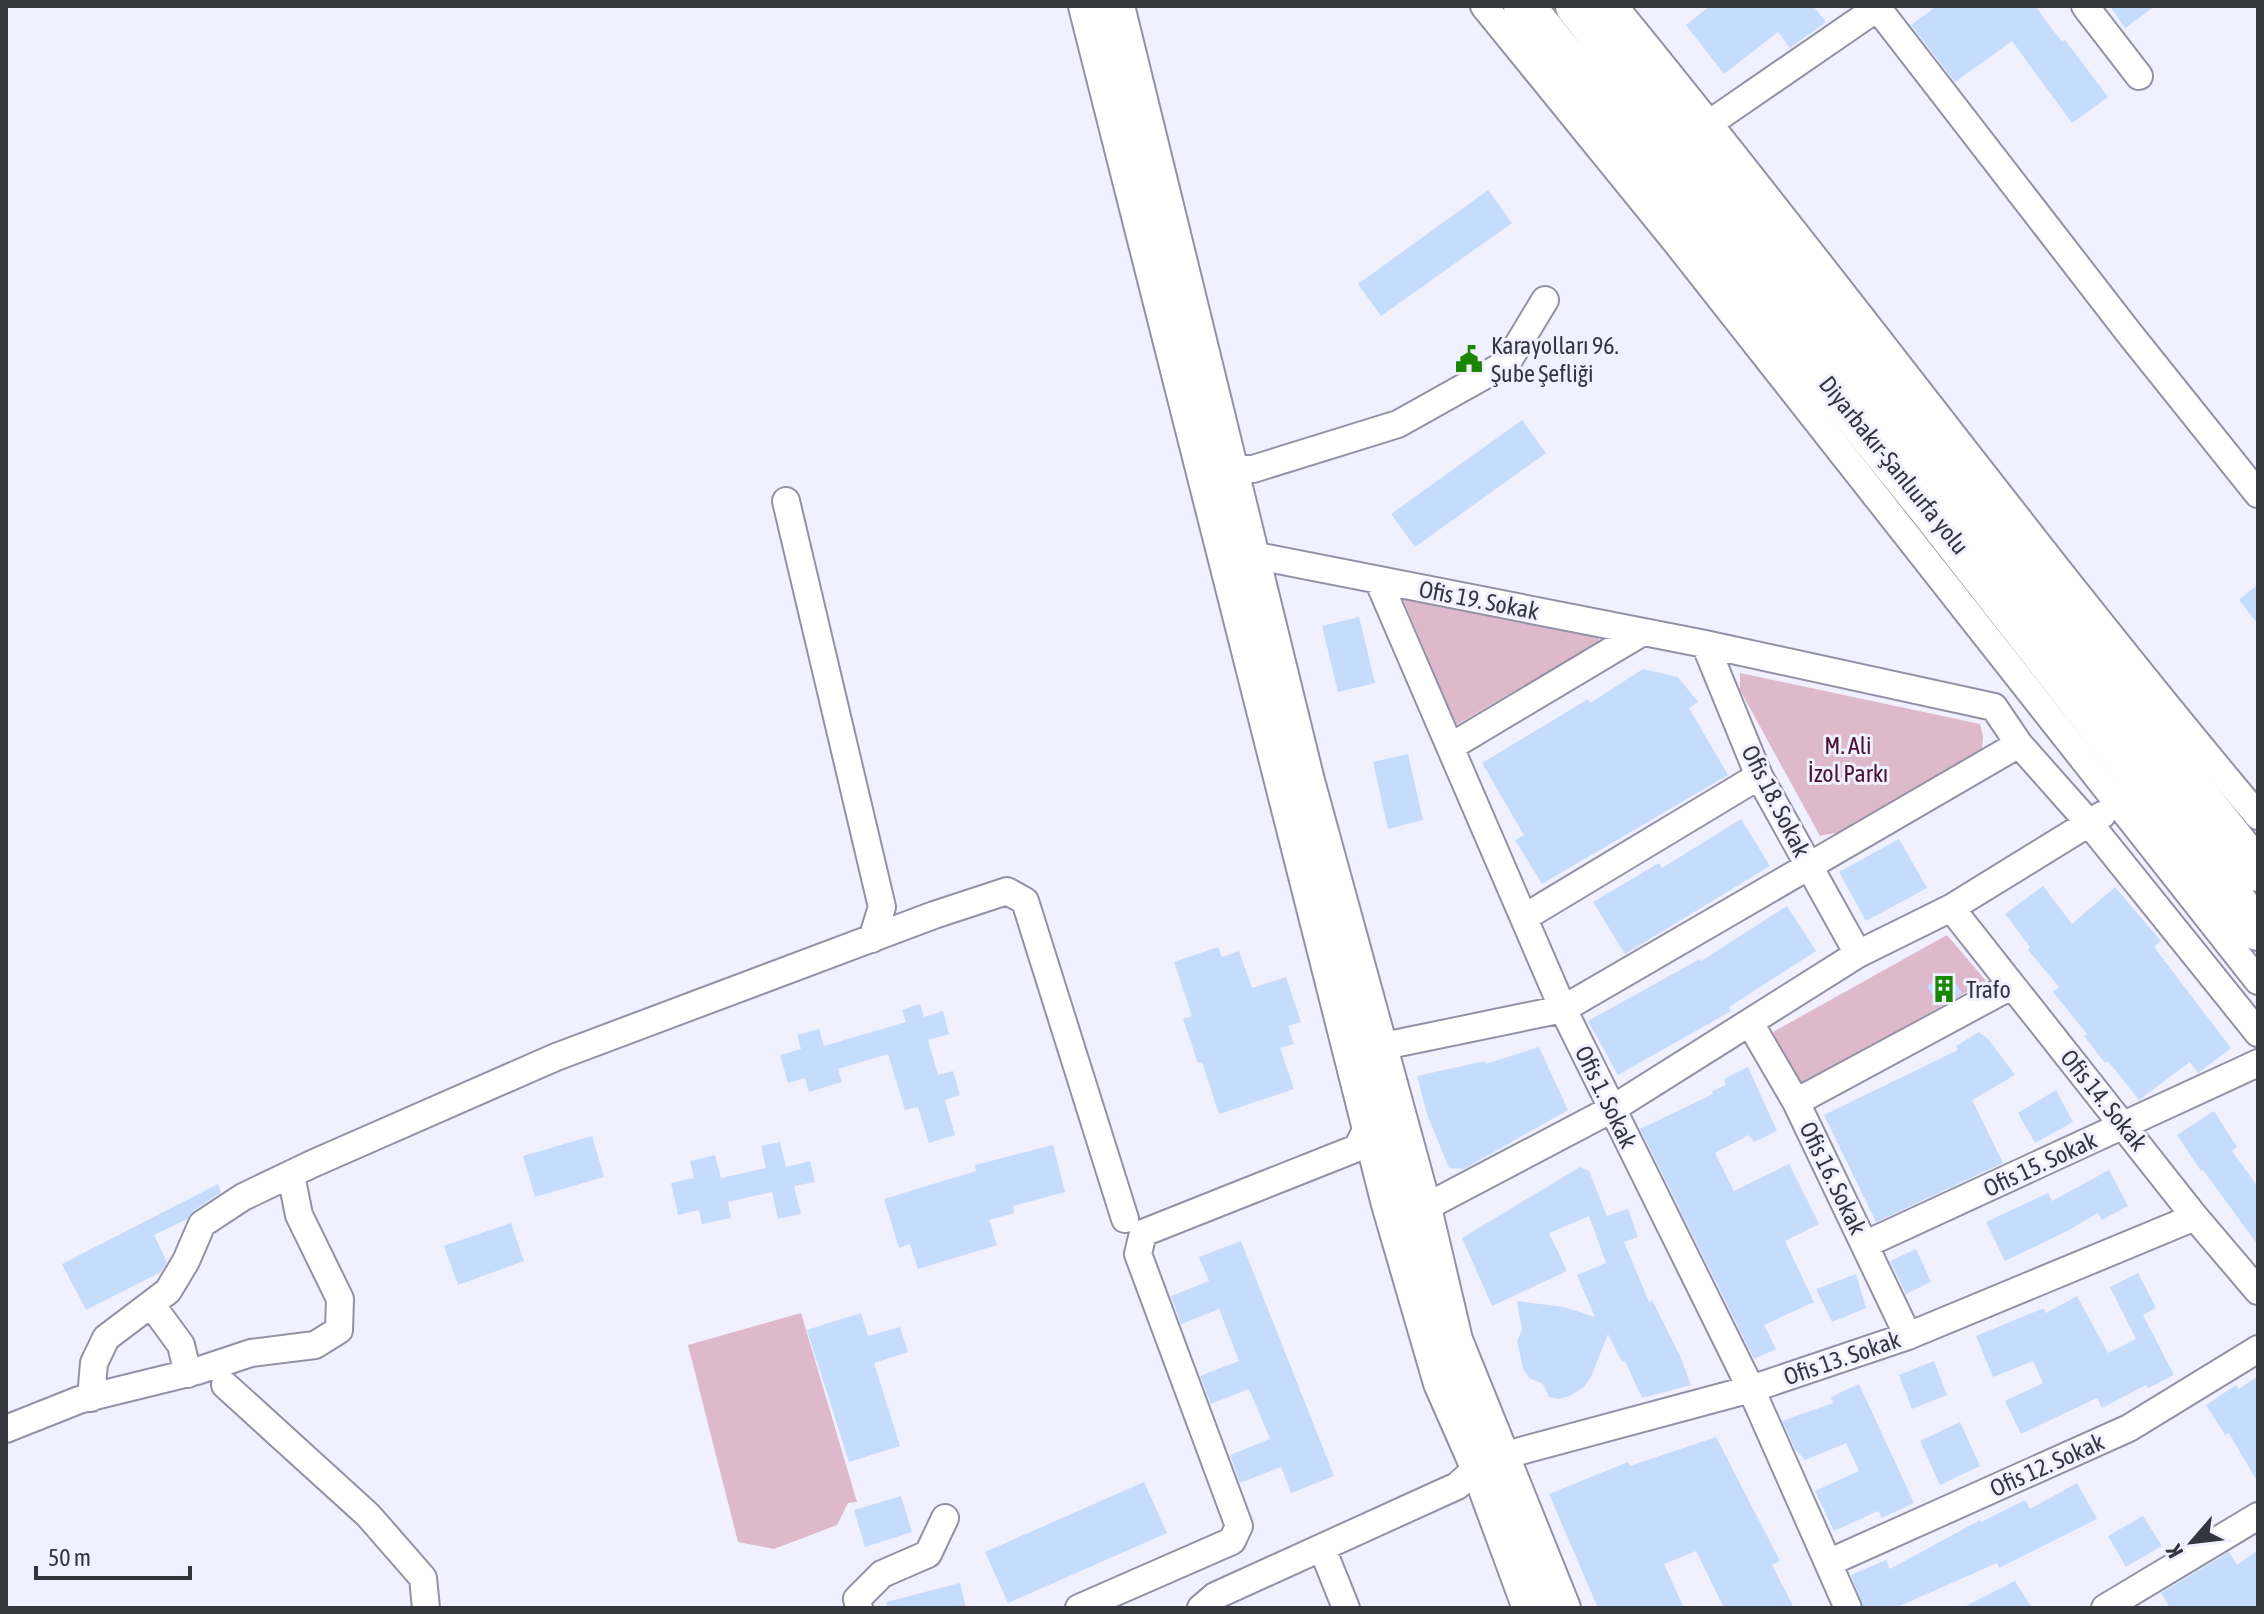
<svg xmlns="http://www.w3.org/2000/svg" width="2264" height="1614" font-family="'Asap Condensed',sans-serif">
<style>
.green{fill:#ddb9cb}
.building{fill:#c6dcfd}
.lines{fill:none;stroke-linecap:round;stroke-linejoin:round}
.minor-casing{stroke:#9291a6;stroke-width:30}
.major-casing{stroke:#9291a6;stroke-width:38}
.highway-casing{stroke:#9291a6;stroke-width:44}
.minor{stroke:#fff;stroke-width:26}
.major{stroke:#fff;stroke-width:34}
.highway{stroke:#fff;stroke-width:40}
.labels{text-anchor:middle;dominant-baseline:central;stroke-width:6;stroke-linejoin:round;paint-order:stroke}
.poi-label{font-size:24px;fill:#35353e;stroke:#f1f0fe;text-anchor:start}
.street-label{font-size:24px;fill:#35353e;stroke:#f1f0fe}
.park-label{font-size:24px;fill:#491033;stroke:#f1f0fe}
</style>
<rect width="100%" height="100%" fill="#f1f0fe"/>
<path class="green" d="M 1404,590 L 1601,630 L 1598,643 L 1456,725 L 1403,599 Z
M 1740,673 L 1980,724 L 1983,736 L 1982,752 L 1845,831 L 1820,836 L 1740,690 Z
M 1947,935 L 1986,981 L 1799,1086 L 1773,1032 Z
M 801,1313 L 857,1502 L 848,1503 L 837,1525 L 774,1549 L 738,1542 L 688,1345 Z"/>
<path class="building" d="M 1710,6 L 1813,6 L 1826,22 L 1790,48 L 1778,32 L 1724,74 L 1686,25 Z
M 1937,6 L 2035,6 L 2062,42 L 2065,40 L 2108,97 L 2072,123 L 2012,41 L 1955,82 L 1911,25 Z
M 2110,6 L 2155,6 L 2125,28 Z
M 1488,190 L 1512,223 L 1381,316 L 1358,284 Z
M 1522,420 L 1546,453 L 1415,547 L 1391,514 Z
M 2258,584 L 2258,624 L 2239,600 Z
M 1359,617 L 1375,683 L 1338,692 L 1322,626 Z
M 1643,669 L 1678,677 L 1698,702 L 1689,708 L 1728,775 L 1542,884 L 1515,840 L 1524,835 L 1482,763 L 1588,699 L 1590,703 Z
M 1408,754 L 1423,820 L 1388,829 L 1373,762 Z
M 1741,819 L 1770,866 L 1625,954 L 1593,902 L 1659,863 L 1662,868 Z
M 1899,839 L 1927,888 L 1866,921 L 1839,872 Z
M 2043,886 L 2072,924 L 2115,887 L 2161,941 L 2154,947 L 2231,1048 L 2198,1073 L 2190,1062 L 2139,1100 L 2108,1061 L 2105,1063 L 2084,1036 L 2087,1034 L 2053,992 L 2059,987 L 2028,950 L 2030,947 L 2005,914 Z
M 1787,906 L 1816,951 L 1729,1007 L 1731,1011 L 1618,1075 L 1588,1021 L 1700,959 L 1701,961 Z
M 1218,947 L 1222,957 L 1239,951 L 1252,988 L 1286,977 L 1301,1022 L 1288,1026 L 1294,1044 L 1280,1048 L 1294,1089 L 1219,1114 L 1202,1062 L 1198,1063 L 1183,1019 L 1192,1016 L 1174,962 Z
M 1949,973 L 1962,993 L 1939,1006 L 1927,986 Z
M 920,1004 L 924,1017 L 943,1011 L 949,1034 L 928,1040 L 938,1075 L 953,1071 L 960,1095 L 945,1100 L 955,1135 L 929,1143 L 918,1107 L 905,1110 L 888,1054 L 838,1069 L 842,1082 L 809,1092 L 805,1078 L 788,1083 L 780,1055 L 801,1049 L 797,1035 L 819,1029 L 824,1046 L 906,1022 L 902,1010 Z
M 1979,1032 L 1989,1040 L 2015,1075 L 1972,1100 L 2003,1163 L 1876,1222 L 1824,1115 L 1958,1050 L 1956,1046 Z
M 1539,1047 L 1568,1110 L 1464,1169 L 1449,1168 L 1427,1114 L 1417,1076 L 1485,1061 L 1486,1064 Z
M 1748,1067 L 1777,1131 L 1754,1142 L 1749,1135 L 1715,1153 L 1734,1191 L 1789,1164 L 1819,1224 L 1785,1241 L 1814,1302 L 1764,1325 L 1776,1349 L 1754,1359 L 1640,1129 L 1713,1094 L 1712,1091 L 1726,1085 L 1724,1079 Z
M 2056,1090 L 2073,1122 L 2035,1143 L 2018,1113 Z
M 2214,1111 L 2237,1147 L 2232,1151 L 2258,1187 L 2258,1245 L 2203,1170 L 2201,1171 L 2177,1135 Z
M 592,1136 L 604,1177 L 535,1197 L 523,1156 Z
M 780,1142 L 786,1167 L 810,1161 L 815,1182 L 794,1186 L 801,1214 L 778,1219 L 772,1192 L 728,1202 L 731,1218 L 702,1224 L 699,1210 L 678,1215 L 671,1183 L 694,1178 L 690,1161 L 715,1155 L 721,1178 L 766,1168 L 761,1146 Z
M 1053,1145 L 1065,1192 L 1013,1206 L 1014,1213 L 989,1220 L 997,1245 L 918,1269 L 910,1244 L 899,1248 L 884,1199 L 976,1171 L 975,1165 Z
M 1580,1167 L 1589,1171 L 1607,1216 L 1628,1209 L 1638,1237 L 1624,1242 L 1649,1302 L 1652,1300 L 1680,1356 L 1691,1385 L 1642,1398 L 1625,1361 L 1622,1362 L 1608,1334 L 1591,1377 L 1583,1388 L 1569,1396 L 1559,1399 L 1549,1397 L 1543,1384 L 1529,1378 L 1523,1368 L 1517,1341 L 1522,1330 L 1517,1301 L 1564,1307 L 1595,1317 L 1577,1275 L 1606,1263 L 1589,1216 L 1549,1233 L 1567,1271 L 1492,1306 L 1462,1238 Z
M 2109,1170 L 2128,1206 L 2102,1220 L 2098,1213 L 2067,1231 L 2005,1261 L 1986,1222 L 2048,1193 L 2052,1201 Z
M 218,1184 L 221,1192 L 193,1211 L 187,1219 L 154,1235 L 167,1262 L 161,1272 L 86,1310 L 62,1264 Z
M 511,1223 L 524,1261 L 458,1285 L 444,1246 Z
M 1241,1241 L 1334,1476 L 1291,1493 L 1281,1467 L 1240,1483 L 1230,1455 L 1270,1439 L 1249,1389 L 1211,1404 L 1200,1376 L 1239,1361 L 1219,1309 L 1181,1324 L 1171,1296 L 1209,1281 L 1199,1257 Z
M 1916,1249 L 1931,1282 L 1906,1294 L 1890,1261 Z
M 2138,1273 L 2156,1308 L 2143,1315 L 2174,1375 L 2148,1388 L 2146,1385 L 2102,1408 L 2097,1398 L 2021,1434 L 2005,1401 L 2043,1383 L 2033,1361 L 1993,1377 L 1976,1336 L 2044,1308 L 2046,1313 L 2077,1296 L 2108,1353 L 2136,1339 L 2110,1287 Z
M 1856,1274 L 1866,1308 L 1832,1322 L 1816,1289 Z
M 861,1313 L 868,1336 L 900,1327 L 908,1352 L 874,1363 L 900,1446 L 849,1462 L 807,1330 Z
M 1934,1361 L 1947,1395 L 1912,1409 L 1899,1375 Z
M 2258,1376 L 2258,1483 L 2229,1433 L 2225,1435 L 2206,1405 L 2236,1385 L 2239,1389 Z
M 1859,1384 L 1914,1503 L 1882,1518 L 1878,1511 L 1834,1531 L 1815,1491 L 1859,1471 L 1846,1443 L 1805,1460 L 1795,1449 L 1782,1421 L 1833,1403 L 1831,1397 Z
M 1960,1422 L 1980,1466 L 1940,1485 L 1920,1441 Z
M 1716,1437 L 1780,1561 L 1772,1565 L 1794,1608 L 1724,1608 L 1696,1551 L 1664,1564 L 1684,1608 L 1598,1608 L 1549,1494 L 1628,1462 L 1630,1466 Z
M 1144,1482 L 1167,1533 L 1008,1603 L 985,1552 Z
M 2077,1483 L 2097,1519 L 1999,1568 L 1997,1563 L 1895,1608 L 1864,1608 L 1851,1575 L 1886,1560 L 1890,1569 L 1980,1520 L 1981,1522 L 2025,1500 L 2030,1509 Z
M 901,1496 L 912,1532 L 865,1547 L 854,1510 Z
M 2143,1516 L 2162,1546 L 2126,1567 L 2108,1536 Z
M 2258,1550 L 2258,1608 L 2170,1608 L 2161,1593 L 2229,1552 L 2237,1565 Z
M 2015,1581 L 2032,1608 L 1962,1608 Z
M 960,1583 L 966,1608 L 887,1608 L 886,1602 Z"/>
<g class="lines">
<g class="minor-casing">
<path id="minor" d="M 1484,6 L 1675,241 L 2258,981
M 1614,6 C 1833,273 2036,552 2258,816
M 1876,6 L 2129,333 L 2258,494
M 2085,6 L 2139,76
M 1710,123 L 1880,6
M 1231,469 L 1253,469 L 1398,424 L 1507,363 L 1545,300
M 786,501 L 882,907 L 872,939
M 1252,555 L 1705,644 L 1994,707 L 2019,744 L 2089,823 L 2258,1033
M 1378,580 L 1563,1009 L 1751,1389 L 1848,1608
M 1705,644 L 1759,776 L 1858,954
M 1450,747 L 1641,633
M 1951,908 L 2195,1217 L 2258,1291
M 1525,917 L 1759,776
M 1750,1023 L 1796,1102 L 1908,1336
M 1379,1047 L 1563,1009 L 2019,744
M 1796,1102 L 2011,986
M 1424,1208 L 1612,1109 L 1858,954 L 1951,908 L 2102,815
M 1866,1244 L 2258,1063
M 151,1304 L 181,1345 L 188,1374
M 225,1385 L 368,1515 L 423,1578 L 426,1608
M 91,1398 L 94,1363 L 106,1338 L 168,1291 L 186,1261 L 202,1224 L 243,1197 L 312,1164 L 556,1057 L 934,915 L 1007,891 L 1025,901 L 1125,1219
M 6,1429 L 79,1400 L 197,1371 L 251,1353 L 315,1345 L 339,1330 L 340,1299 L 299,1215 L 291,1175
M 1322,1548 L 1346,1608
M 1828,1563 L 2129,1428 L 2258,1349
M 859,1608 L 857,1599 L 882,1574 L 928,1554 L 945,1518
M 1079,1608 L 1232,1541 L 1239,1526 L 1138,1254 L 1143,1233 L 1357,1148 L 1369,1124
M 1201,1608 L 1215,1596 L 1457,1486 L 1478,1467 L 1502,1456 L 1751,1389 L 1908,1336 L 2195,1217
M 2105,1608 L 2258,1516"/>
</g>
<g class="major-casing">
<path id="major" d="M 1086,6 L 1389,1204 L 1441,1383 L 1478,1467 L 1530,1608
M 1117,6 L 1307,781 L 1424,1208 L 1455,1340 L 1563,1608"/>
</g>
<g class="highway-casing">
<path id="highway" d="M 1524,6 L 1927,506 L 2258,930
M 1576,6 L 2258,871"/>
</g>
<use href="#minor" class="minor"/>
<use href="#major" class="major"/>
<use href="#highway" class="highway"/>
</g>
<defs>
<g id="civic-bare" transform="scale(2.16)"><path d="M-.6-6.5H3V-4.5H.6V-3L4-1V1h2V6H-6V1h2V-1L-.6-3ZM-1.2 2.5V6h2.4V2.5Z" fill="#198701" stroke="#f1f0fe" stroke-width="2.5" paint-order="stroke"/></g>
<g id="building-bare" transform="scale(2.16)"><path d="M-4-6H4V6H1V3H-1V6H-4ZM-2.5-4.3h1.7v1.8h-1.7ZM.8-4.3h1.7v1.8H.8ZM-2.5-1h1.7V.8h-1.7ZM.8-1h1.7V.8H.8Z" fill="#198701" stroke="#f1f0fe" stroke-width="2.5" paint-order="stroke"/></g>
</defs>
<g fill-rule="evenodd">
<use href="#civic-bare" x="1469" y="359"/>
<use href="#building-bare" x="1944" y="989"/>
</g>
<g class="labels">
<g class="poi-label">
<text x="1491" y="345">Karayolları 96.<tspan x="1491" dy="28">Şube Şefliği</tspan></text>
<text x="1966" y="989">Trafo</text>
</g>
<g class="street-label">
<text transform="translate(1894 465) rotate(51)">Diyarbakır-Şanlıurfa yolu</text>
<text transform="translate(1479 600) rotate(11)">Ofis 19. Sokak</text>
<text transform="translate(1776 801) rotate(63)">Ofis 18. Sokak</text>
<text transform="translate(1606 1097) rotate(64)">Ofis 1. Sokak</text>
<text transform="translate(2104 1100) rotate(51)">Ofis 14. Sokak</text>
<text transform="translate(2040 1164) rotate(-25)">Ofis 15. Sokak</text>
<text transform="translate(1833 1178) rotate(64)">Ofis 16. Sokak</text>
<text transform="translate(1842 1358) rotate(-19)">Ofis 13. Sokak</text>
<text transform="translate(2047 1465) rotate(-24)">Ofis 12. Sokak</text>
</g>
<g class="park-label">
<text x="1848" y="745">M. Ali<tspan x="1848" dy="28">İzol Parkı</tspan></text>
</g>
</g>
<rect width="2264" height="1614" fill="none" stroke="#35353e" stroke-width="16"/>
<g transform="translate(2192 1542) rotate(242)" stroke="#f1f0fe" stroke-width="6" paint-order="stroke">
<path d="M0-6L14 30L0 20L-14 30Z" fill="#35353e"/>
<text y="-12" font-size="22" font-weight="bold" text-anchor="middle" fill="#35353e">K</text>
</g>
<path d="M36 1566v12h154v-12" fill="none" stroke="#35353e" stroke-width="4"/>
<text x="48" y="1566" font-size="24" fill="#35353e" stroke="#f1f0fe" stroke-width="6" paint-order="stroke">50 m</text>
</svg>
